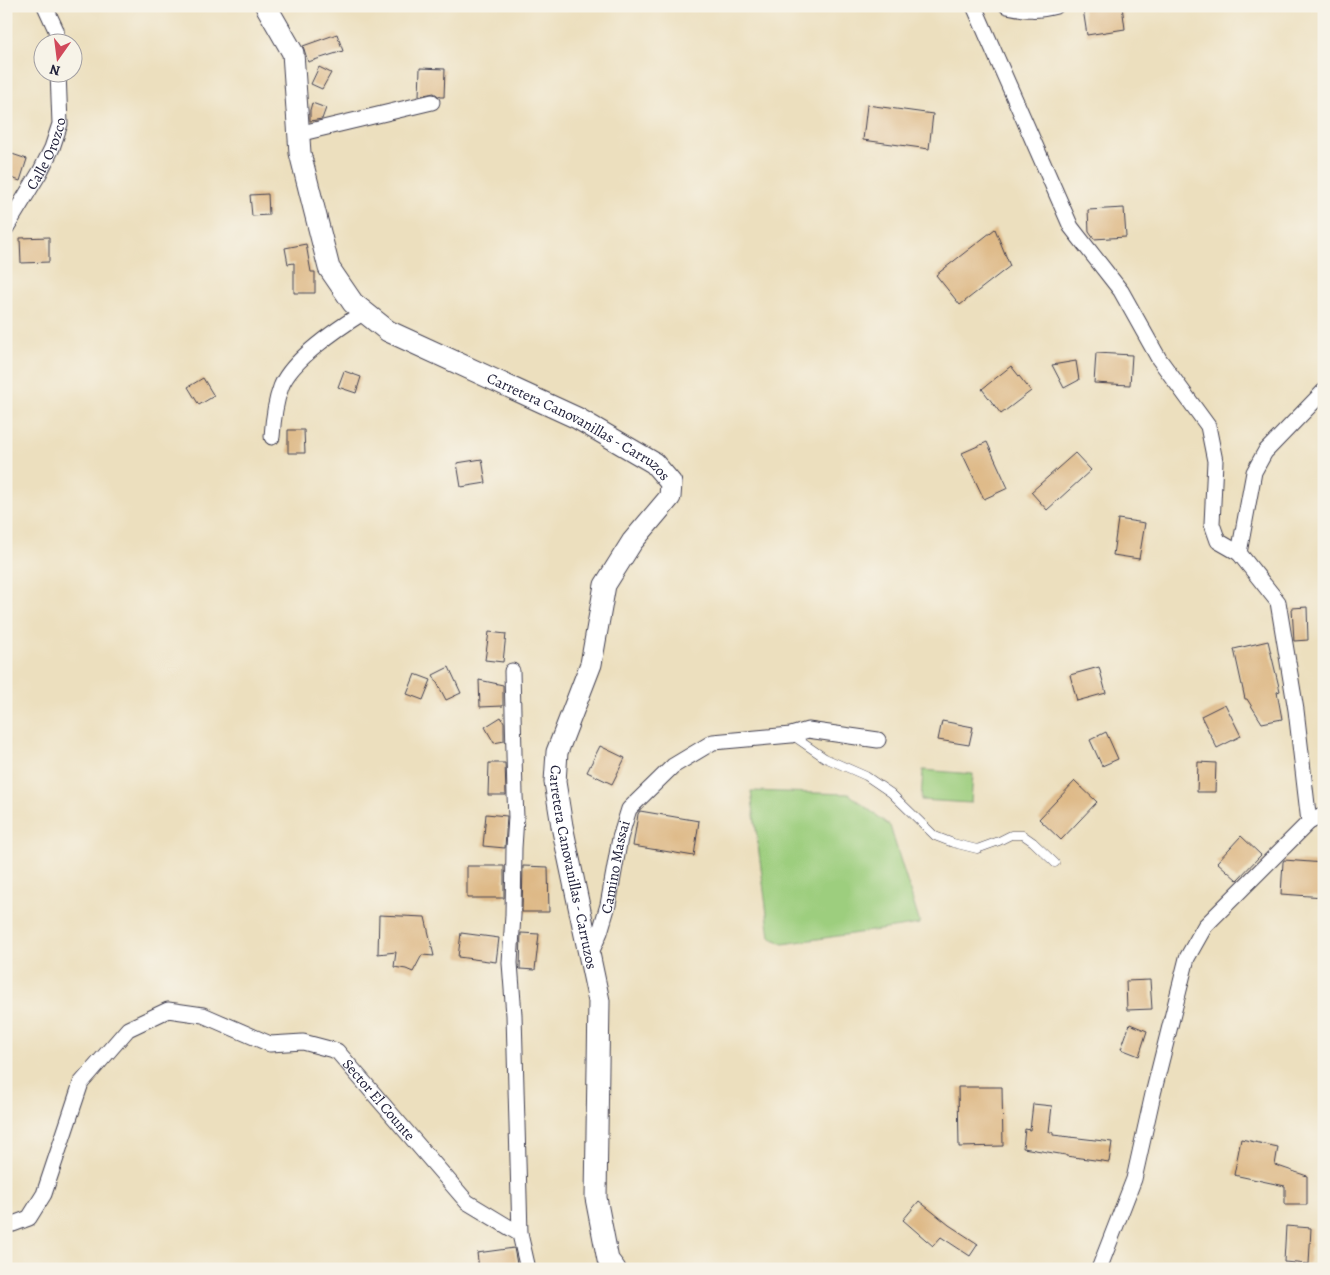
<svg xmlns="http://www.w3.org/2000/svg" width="1330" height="1275" font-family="Alegreya,serif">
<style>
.green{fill:#9dce7e;stroke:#60785c}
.building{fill:#deb987}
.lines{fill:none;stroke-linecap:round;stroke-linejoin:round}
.lane-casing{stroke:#403e4f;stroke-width:9}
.street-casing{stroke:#403e4f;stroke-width:17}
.secondary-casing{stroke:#403e4f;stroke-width:23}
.lane{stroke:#fff;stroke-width:8}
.street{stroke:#fff;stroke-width:15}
.secondary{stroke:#fff;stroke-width:21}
.labels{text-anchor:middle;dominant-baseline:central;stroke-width:4;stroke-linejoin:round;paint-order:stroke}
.street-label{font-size:15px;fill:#22223b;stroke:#f7f3e8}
</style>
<rect width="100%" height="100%" fill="#f7f3e8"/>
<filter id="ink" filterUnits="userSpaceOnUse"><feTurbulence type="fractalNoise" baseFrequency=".02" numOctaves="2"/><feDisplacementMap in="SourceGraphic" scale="10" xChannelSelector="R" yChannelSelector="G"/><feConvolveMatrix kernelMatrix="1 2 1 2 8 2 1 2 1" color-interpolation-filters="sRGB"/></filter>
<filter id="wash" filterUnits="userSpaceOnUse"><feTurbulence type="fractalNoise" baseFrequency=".0096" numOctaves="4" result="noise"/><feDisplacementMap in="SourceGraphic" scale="20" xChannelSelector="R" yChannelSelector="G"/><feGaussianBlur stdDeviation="1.12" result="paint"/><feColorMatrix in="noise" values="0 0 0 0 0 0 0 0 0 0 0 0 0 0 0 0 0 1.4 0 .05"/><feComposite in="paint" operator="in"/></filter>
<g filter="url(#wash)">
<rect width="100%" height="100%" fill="#ecdfbe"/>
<path class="green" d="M 923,770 L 973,774 L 971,803 L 921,800 Z
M 751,791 L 849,794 L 890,826 L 920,924 L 783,944 L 770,937 Z"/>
<g id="blocks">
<path class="building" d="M 1099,6 L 1122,6 L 1125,29 L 1087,35 L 1083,9 Z
M 337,34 L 343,51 L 308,62 L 303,46 Z
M 319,67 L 331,73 L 322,89 L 311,84 Z
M 420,68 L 445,69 L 444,97 L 440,97 L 434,93 L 419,96 Z
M 312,103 L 326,108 L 322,119 L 310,121 L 310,110 Z
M 867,105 L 933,114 L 929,149 L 863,140 Z
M 9,153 L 27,159 L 20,181 L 6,176 L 6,160 Z
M 268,194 L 269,215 L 252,216 L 250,195 Z
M 1124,208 L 1126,237 L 1094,239 L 1089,232 L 1088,210 Z
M 995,229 L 1010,266 L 960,305 L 936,275 Z
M 49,237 L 49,262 L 21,263 L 20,238 Z
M 306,244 L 311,272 L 315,272 L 315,293 L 294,293 L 294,263 L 288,264 L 285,248 Z
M 1096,353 L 1132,355 L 1130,385 L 1094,383 Z
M 1076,361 L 1079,380 L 1064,388 L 1052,365 Z
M 1011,366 L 1031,391 L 1001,414 L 982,389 Z
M 344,371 L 361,377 L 356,393 L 338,387 Z
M 203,378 L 214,396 L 199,405 L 188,387 Z
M 288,430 L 304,430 L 305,453 L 288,453 Z
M 987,442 L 1008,488 L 984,499 L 962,453 Z
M 1075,453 L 1091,470 L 1047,510 L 1031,492 Z
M 482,459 L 486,483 L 461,487 L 457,463 Z
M 1118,519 L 1145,523 L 1139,559 L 1113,555 Z
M 1307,607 L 1308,640 L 1294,641 L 1292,608 Z
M 489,632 L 506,634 L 503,662 L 485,660 Z
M 1268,641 L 1280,691 L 1277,692 L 1282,719 L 1262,723 L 1247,699 L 1245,699 L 1234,649 Z
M 449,667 L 461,693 L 446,700 L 433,675 Z
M 1099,667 L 1106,693 L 1077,701 L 1070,675 Z
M 415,674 L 431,680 L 423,700 L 407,694 Z
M 479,680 L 503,685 L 503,706 L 480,707 Z
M 1225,704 L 1241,736 L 1217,748 L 1201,716 Z
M 501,717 L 504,722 L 504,741 L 494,743 L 485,727 Z
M 942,721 L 973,727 L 969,745 L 938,740 Z
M 1106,732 L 1118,759 L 1102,766 L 1090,740 Z
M 600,746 L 625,758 L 612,784 L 587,772 Z
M 1198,762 L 1216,763 L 1215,792 L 1197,792 Z
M 489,763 L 505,763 L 506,795 L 488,795 Z
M 1075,781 L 1097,802 L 1061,840 L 1039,819 Z
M 640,811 L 699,821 L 694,856 L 633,846 L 638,814 Z
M 486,814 L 507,816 L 505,848 L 483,846 Z
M 1241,836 L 1261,855 L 1237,880 L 1217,862 Z
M 1284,860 L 1324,863 L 1324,897 L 1281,894 L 1283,862 Z
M 467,866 L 504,866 L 504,898 L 467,898 Z
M 523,866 L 548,867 L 549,912 L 522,912 Z
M 379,915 L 425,917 L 434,956 L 422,955 L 413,972 L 406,969 L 394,967 L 396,952 L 378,954 Z
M 461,933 L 499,938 L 496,962 L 458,957 Z
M 521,933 L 539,934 L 535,970 L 520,969 Z
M 1150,980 L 1152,1009 L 1127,1010 L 1126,981 Z
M 1130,1024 L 1147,1031 L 1139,1056 L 1121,1049 Z
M 958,1087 L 1002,1087 L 1003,1146 L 959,1147 Z
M 1033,1104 L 1052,1106 L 1049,1132 L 1053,1132 L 1053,1135 L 1112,1142 L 1109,1162 L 1066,1156 L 1066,1155 L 1023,1148 L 1025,1129 L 1030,1130 Z
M 1241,1139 L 1278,1147 L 1275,1165 L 1307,1176 L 1307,1205 L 1285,1205 L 1285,1186 L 1234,1175 Z
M 919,1201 L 949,1225 L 978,1244 L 970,1256 L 941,1237 L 933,1246 L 903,1220 Z
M 1286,1226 L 1311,1228 L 1309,1264 L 1284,1262 Z
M 514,1248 L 518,1269 L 479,1269 L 477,1253 Z"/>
</g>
</g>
<g filter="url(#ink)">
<use href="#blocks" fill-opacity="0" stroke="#403e4f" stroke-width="1"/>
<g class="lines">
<g class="lane-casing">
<path id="lane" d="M 793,736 L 825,758 L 866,776 L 891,793 L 935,836 L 953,843 L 977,849 L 999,841 L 1011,835 L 1023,835 L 1033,842 L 1055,863"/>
</g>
<g class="street-casing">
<g id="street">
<path d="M 45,6 L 56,30 L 57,42"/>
<path d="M 974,6 L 1071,227 L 1121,291 L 1159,359 L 1208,426 L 1215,461 L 1212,524 L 1218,541 L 1239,553"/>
<path d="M 1007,6 C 1026,10 1038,11 1056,6"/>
<path d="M 298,134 L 432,102"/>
<path id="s1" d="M 6,228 L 40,172 L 52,148 L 60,124 L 58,72"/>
<path d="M 272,437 C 273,420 275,403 281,387 C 291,360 340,327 364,312"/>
<path d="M 512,671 L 515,795 L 516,817 L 514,848 L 513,915 L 510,963 L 514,1015 L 520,1234"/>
<path d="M 1309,822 L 1324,815"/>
<path id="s2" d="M 590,955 L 600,932 L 608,905 L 620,838 L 629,809 L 673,766 L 713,742 L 791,735 L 808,730 L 878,740"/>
<path id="s3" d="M 6,1224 L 13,1224 L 29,1218 L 44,1194 L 81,1083 L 128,1029 L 168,1010 L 203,1015 L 270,1044 L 303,1042 L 337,1051 L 467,1202 L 520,1234 L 528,1269"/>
<path d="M 1099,1269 L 1134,1179 L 1153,1094 L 1187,958 L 1205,926 L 1309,822 L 1296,710 L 1278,602 L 1239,553 L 1254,472 L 1265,452 L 1324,391"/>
</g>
</g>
<g class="secondary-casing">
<g id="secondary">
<path id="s4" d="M 266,6 L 293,53 L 300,153 L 329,268 L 353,303 L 388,331 L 577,418 L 654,463 L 671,483 L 670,497 L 632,542 L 605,585 L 591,664 L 557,752 L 555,782 L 562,826 L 599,1001 L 596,1198 L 608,1260 L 615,1269"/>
</g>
</g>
<use href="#lane" class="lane"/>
<use href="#street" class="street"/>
<use href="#secondary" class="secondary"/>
</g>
</g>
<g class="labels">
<g class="street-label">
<text stroke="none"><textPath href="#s1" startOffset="85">Calle Orozco</textPath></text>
<text stroke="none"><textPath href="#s4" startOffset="574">Carretera Canovanillas - Carruzos</textPath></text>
<text stroke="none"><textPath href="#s4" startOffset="1099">Carretera Canovanillas - Carruzos</textPath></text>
<text stroke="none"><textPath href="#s2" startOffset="92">Camino Massai</textPath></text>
<text stroke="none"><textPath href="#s3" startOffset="526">Sector El Counte</textPath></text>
</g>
</g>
<rect width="1330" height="1275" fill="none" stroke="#f7f3e8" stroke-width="25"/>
<g transform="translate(58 58) rotate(194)"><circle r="24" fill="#f7f3e8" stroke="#a29fa3"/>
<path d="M0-4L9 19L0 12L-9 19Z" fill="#d1495b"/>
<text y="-8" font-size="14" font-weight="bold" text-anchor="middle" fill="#22223b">N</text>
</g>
</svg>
